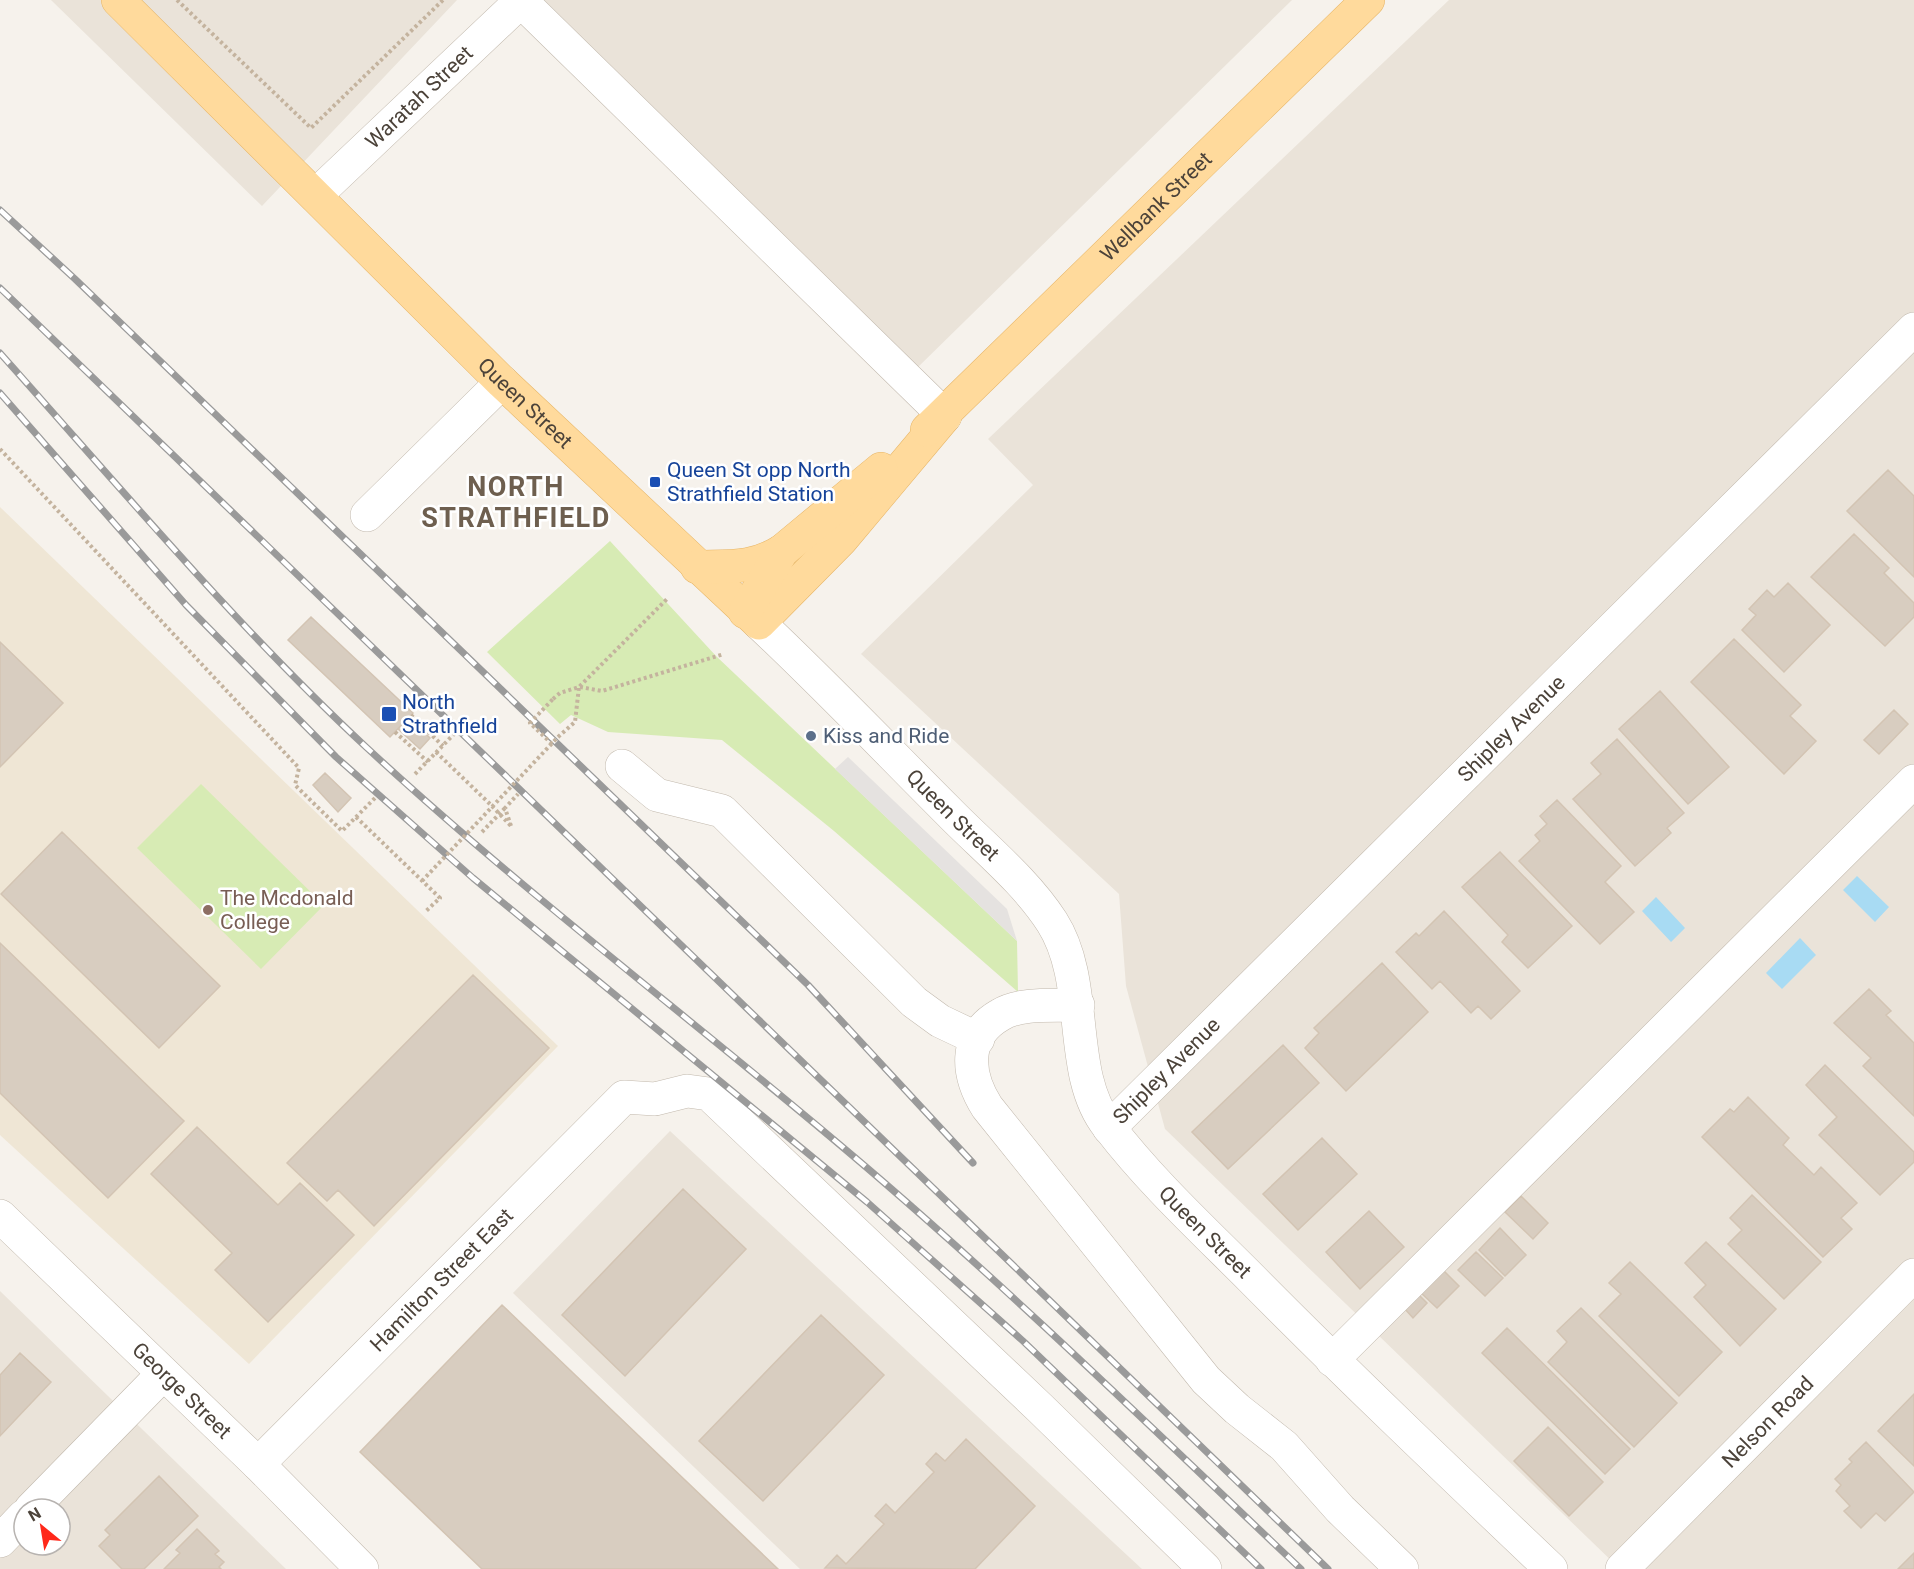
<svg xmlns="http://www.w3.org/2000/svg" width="1914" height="1569" font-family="Roboto,sans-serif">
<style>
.residential{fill:#eae3d9;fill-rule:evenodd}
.education{fill:#efe6d5}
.green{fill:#d7ebb4}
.parking{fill:#e5e2e0}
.water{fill:#a8dbf3}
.building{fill:#d8cdc0;stroke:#d3c4b3;stroke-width:1.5}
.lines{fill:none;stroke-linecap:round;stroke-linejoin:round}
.minor-casing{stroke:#c2b9ad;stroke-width:34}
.major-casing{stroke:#e7b668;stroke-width:34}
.path{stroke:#c4b39e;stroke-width:4;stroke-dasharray:3 3;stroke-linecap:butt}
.minor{stroke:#fff;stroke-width:33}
.major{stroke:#ffda9c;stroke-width:33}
.rail-casing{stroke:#9a9a9a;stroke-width:7}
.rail{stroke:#fff;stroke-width:4.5;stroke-dasharray:14;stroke-linecap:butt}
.path-bridge{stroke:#c4b39e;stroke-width:4;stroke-dasharray:3 3;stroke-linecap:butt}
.transit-dot{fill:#1a4fb4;stroke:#fff;stroke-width:2}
.service-dot{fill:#5c6f8a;stroke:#fff;stroke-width:2}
.education-dot{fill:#8d6e63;stroke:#fff;stroke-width:2}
.labels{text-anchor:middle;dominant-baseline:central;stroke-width:5;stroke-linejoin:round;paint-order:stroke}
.street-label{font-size:21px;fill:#4b4239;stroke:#fff}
.transit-label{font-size:21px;fill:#164399;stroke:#fff;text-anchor:start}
.service-label{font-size:21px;fill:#4e5e75;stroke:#fff;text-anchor:start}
.education-label{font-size:21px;fill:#785e54;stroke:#fff;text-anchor:start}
.district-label{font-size:27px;font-weight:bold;letter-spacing:1.5px;fill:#6e5f4f;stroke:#fff}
</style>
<rect width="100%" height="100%" fill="#f6f2ec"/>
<path class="residential" d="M 51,0 L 457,0 L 262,206 Z
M 542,0 L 1292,0 L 915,370 Z
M 1449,0 L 1914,0 L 1914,1569 L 1620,1569 L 1165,1129 L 1126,986 L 1119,894 L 861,654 L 1033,485 L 988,439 Z
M 670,1131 L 1142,1569 L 800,1569 L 513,1293 Z
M 0,1291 L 286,1569 L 0,1569 ZM 24,1509 L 60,1509 L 60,1545 L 24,1545 Z"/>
<path class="education" d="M 0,507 L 558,1046 L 249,1364 L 0,1135 Z"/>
<path class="green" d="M 610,541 L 716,656 L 1017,941 L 1018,992 L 834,831 L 722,740 L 608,732 L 571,715 L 560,724 L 487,652 Z
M 201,784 L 324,905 L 261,969 L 137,848 Z"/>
<path class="parking" d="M 848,757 L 1007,909 L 1017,941 L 835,769 Z"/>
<path class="water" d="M 1857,876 L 1889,907 L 1875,922 L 1843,890 Z
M 1656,897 L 1685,928 L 1671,942 L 1642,911 Z
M 1800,938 L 1816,955 L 1782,989 L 1766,973 Z"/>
<path class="building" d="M 1888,470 L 1914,496 L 1914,577 L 1847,511 Z
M 1854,534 L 1889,568 L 1884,573 L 1914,603 L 1914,617 L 1885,646 L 1811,577 Z
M 1788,583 L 1830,625 L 1784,672 L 1742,630 L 1756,615 L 1749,609 L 1767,590 L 1774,597 Z
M 311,617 L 413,713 L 390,737 L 288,640 Z
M 1734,639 L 1801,705 L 1790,716 L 1816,741 L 1784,774 L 1691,682 Z
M 0,642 L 63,703 L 0,767 Z
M 1660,691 L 1729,767 L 1688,804 L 1619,729 Z
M 1894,710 L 1908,724 L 1879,754 L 1864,740 Z
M 409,717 L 430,738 L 420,749 L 398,729 Z
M 1617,739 L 1684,813 L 1667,828 L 1671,833 L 1635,866 L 1573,799 L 1601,774 L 1591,763 Z
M 325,773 L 351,798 L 338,812 L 313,785 Z
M 1557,800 L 1621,866 L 1605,882 L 1634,912 L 1600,944 L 1519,861 L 1540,841 L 1535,835 L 1547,824 L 1540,816 Z
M 62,832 L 220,986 L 159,1048 L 1,894 Z
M 1500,852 L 1572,926 L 1528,968 L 1502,942 L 1508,935 L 1462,887 Z
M 1444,911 L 1520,991 L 1491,1019 L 1478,1006 L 1471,1013 L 1440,981 L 1432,989 L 1396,952 L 1416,933 L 1419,936 Z
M 0,943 L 184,1121 L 108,1198 L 0,1093 Z
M 1382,963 L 1428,1012 L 1346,1091 L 1305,1048 L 1319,1033 L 1314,1028 Z
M 473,975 L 549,1048 L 374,1226 L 338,1190 L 327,1201 L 287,1163 Z
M 1869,989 L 1891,1011 L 1886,1015 L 1914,1043 L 1914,1116 L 1863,1066 L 1871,1058 L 1834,1023 Z
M 1283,1045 L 1319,1083 L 1228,1169 L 1192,1132 Z
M 1825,1065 L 1914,1152 L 1914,1162 L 1880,1195 L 1819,1135 L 1837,1117 L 1806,1085 Z
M 1748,1097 L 1789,1138 L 1783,1145 L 1814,1175 L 1821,1167 L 1857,1203 L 1841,1218 L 1852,1229 L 1823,1257 L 1702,1137 L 1730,1109 L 1734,1112 Z
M 197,1127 L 278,1205 L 300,1183 L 354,1235 L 268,1322 L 215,1270 L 232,1253 L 151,1174 Z
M 1322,1138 L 1357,1174 L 1298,1230 L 1263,1194 Z
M 683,1189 L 746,1249 L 625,1376 L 562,1315 Z
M 1752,1195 L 1821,1262 L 1784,1299 L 1728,1244 L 1742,1230 L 1730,1218 Z
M 1521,1196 L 1548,1223 L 1533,1239 L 1505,1212 Z
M 1369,1211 L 1404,1247 L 1360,1289 L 1326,1252 Z
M 1500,1228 L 1526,1255 L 1505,1276 L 1479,1250 Z
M 1706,1242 L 1776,1309 L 1740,1346 L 1694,1297 L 1706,1285 L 1685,1263 Z
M 1476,1252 L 1503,1278 L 1485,1296 L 1458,1270 Z
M 1630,1262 L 1722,1352 L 1679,1396 L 1599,1316 L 1621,1294 L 1609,1283 Z
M 1441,1268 L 1459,1286 L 1437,1308 L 1419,1291 Z
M 1418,1294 L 1427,1303 L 1413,1318 L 1404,1308 Z
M 502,1305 L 778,1569 L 482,1569 L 360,1452 Z
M 1581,1308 L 1677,1403 L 1634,1447 L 1548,1362 L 1567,1342 L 1557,1331 Z
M 821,1315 L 884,1375 L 763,1501 L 699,1441 Z
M 1507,1328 L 1630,1449 L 1605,1474 L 1482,1353 Z
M 20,1353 L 51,1382 L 0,1436 L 0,1375 Z
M 1914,1394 L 1914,1466 L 1878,1431 Z
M 1548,1427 L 1603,1482 L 1569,1516 L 1514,1461 Z
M 966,1439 L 1035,1506 L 975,1569 L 825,1568 L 837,1555 L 846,1564 L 884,1524 L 875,1516 L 886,1504 L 895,1513 L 934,1472 L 926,1464 L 936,1453 L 945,1461 Z
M 1866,1442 L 1914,1492 L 1885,1521 L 1876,1513 L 1861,1528 L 1844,1511 L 1850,1506 L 1836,1491 L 1841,1485 L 1835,1479 L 1852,1462 L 1849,1459 Z
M 159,1476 L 198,1516 L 144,1569 L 122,1569 L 99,1546 L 110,1535 L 105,1530 Z
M 197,1529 L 219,1551 L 215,1554 L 224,1562 L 219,1567 L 221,1569 L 164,1569 L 180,1553 L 176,1550 Z
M 1914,1553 L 1914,1569 L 1898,1569 Z"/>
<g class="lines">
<g class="minor-casing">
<g id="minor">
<path d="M 521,1 L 945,416"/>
<path id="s1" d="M 316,195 L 522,0"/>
<path d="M 367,515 L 502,382"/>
<path id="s2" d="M 759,623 C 824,684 885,748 948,811 C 982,846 1025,880 1052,922 C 1091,983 1066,1073 1108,1126 C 1150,1181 1202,1229 1251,1278 C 1349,1377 1450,1473 1551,1569"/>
<path d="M 622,766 L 657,795 L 722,811 L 914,1002 L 940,1021 L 978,1039"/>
<path d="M 1078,1005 C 1055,1006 1021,1002 1000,1015 C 962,1037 967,1075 987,1107 L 1206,1380 L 1237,1409 L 1284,1446 L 1340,1509 L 1402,1569"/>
<path id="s3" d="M 1109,1128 L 1914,329"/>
<path id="s4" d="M 0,1216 L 258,1464 L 362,1569"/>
<path d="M 1332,1360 L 1914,781"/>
<path id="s5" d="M 258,1464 L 624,1097 L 655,1099 L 687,1091 L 709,1094 L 1040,1408 L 1205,1569"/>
<path d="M 31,1509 L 163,1374"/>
<path d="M 0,1541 L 24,1516"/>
<path id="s6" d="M 1622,1569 L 1914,1275"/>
</g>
</g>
<g class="major-casing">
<g id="major">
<path id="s7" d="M 118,0 L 502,382 L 759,623 L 841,540 L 945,416"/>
<path id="s8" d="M 927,430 L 1368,0"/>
<path d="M 697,567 C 730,566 753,569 782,551"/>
<path d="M 745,612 L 782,551 L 881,469"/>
</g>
</g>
<path class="path" d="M 177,0 L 311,128 L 443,0
M 0,449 L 299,768 L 295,785 L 342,831 L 375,798
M 580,687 L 602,691 L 724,654
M 553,699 L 560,693 L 579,687 L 668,598
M 411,715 L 443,746
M 395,732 L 428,762
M 558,737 L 575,722 L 579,687
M 436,752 L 492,806
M 415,774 L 456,732
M 356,817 L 440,898 L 426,911
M 511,826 L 505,808 L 518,794
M 482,832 L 505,808"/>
<use href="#minor" class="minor"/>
<use href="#major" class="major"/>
<g class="rail-casing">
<path id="rail" d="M 0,210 L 75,279 L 808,985 L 973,1163
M 0,288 L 1328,1569
M 0,353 C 119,486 236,626 366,747 C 530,899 711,1033 880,1179 C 1025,1304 1162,1438 1301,1569
M 0,393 L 186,605 L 336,757 L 473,878 L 867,1202 L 1023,1341 L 1261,1569"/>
</g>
<use href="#rail" class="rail"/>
<path class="path-bridge" d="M 552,744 L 530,723 L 553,699
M 492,806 L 511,826
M 422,881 L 558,737"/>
</g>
<g class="transit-dot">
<rect x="649" y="476" width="12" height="12" rx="3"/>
<rect x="381" y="706" width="16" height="16" rx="3"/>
</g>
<circle class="service-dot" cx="811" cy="736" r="6"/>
<circle class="education-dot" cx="208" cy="910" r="6"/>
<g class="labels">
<g class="street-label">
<text stroke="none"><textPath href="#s1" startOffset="142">Waratah Street</textPath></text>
<text stroke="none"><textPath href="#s8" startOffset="320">Wellbank Street</textPath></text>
<text stroke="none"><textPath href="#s7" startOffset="573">Queen Street</textPath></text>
<text stroke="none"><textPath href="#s3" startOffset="567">Shipley Avenue</textPath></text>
<text stroke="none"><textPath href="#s2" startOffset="273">Queen Street</textPath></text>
<text stroke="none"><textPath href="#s3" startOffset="81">Shipley Avenue</textPath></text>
<text stroke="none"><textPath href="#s2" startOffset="777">Queen Street</textPath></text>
<text stroke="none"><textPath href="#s5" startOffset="260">Hamilton Street East</textPath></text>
<text stroke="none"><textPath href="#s4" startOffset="252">George Street</textPath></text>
<text stroke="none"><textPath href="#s6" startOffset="207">Nelson Road</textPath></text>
</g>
<g class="transit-label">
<text x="667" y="470">Queen St opp North<tspan x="667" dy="24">Strathfield Station</tspan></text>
<text x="402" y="702">North<tspan x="402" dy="24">Strathfield</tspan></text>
</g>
<g class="service-label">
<text x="823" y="736">Kiss and Ride</text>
</g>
<g class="education-label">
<text x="220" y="898">The Mcdonald<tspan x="220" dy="24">College</tspan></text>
</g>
<g class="district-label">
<text x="516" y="487">NORTH<tspan x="516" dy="31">STRATHFIELD</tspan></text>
</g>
</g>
<g transform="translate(42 1527) rotate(330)"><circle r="28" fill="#ffffff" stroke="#b7b3b0" stroke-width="1.5"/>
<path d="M0-4.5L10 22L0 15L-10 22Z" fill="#ff281a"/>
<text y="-9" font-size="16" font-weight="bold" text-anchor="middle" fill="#4b4239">N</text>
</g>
</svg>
